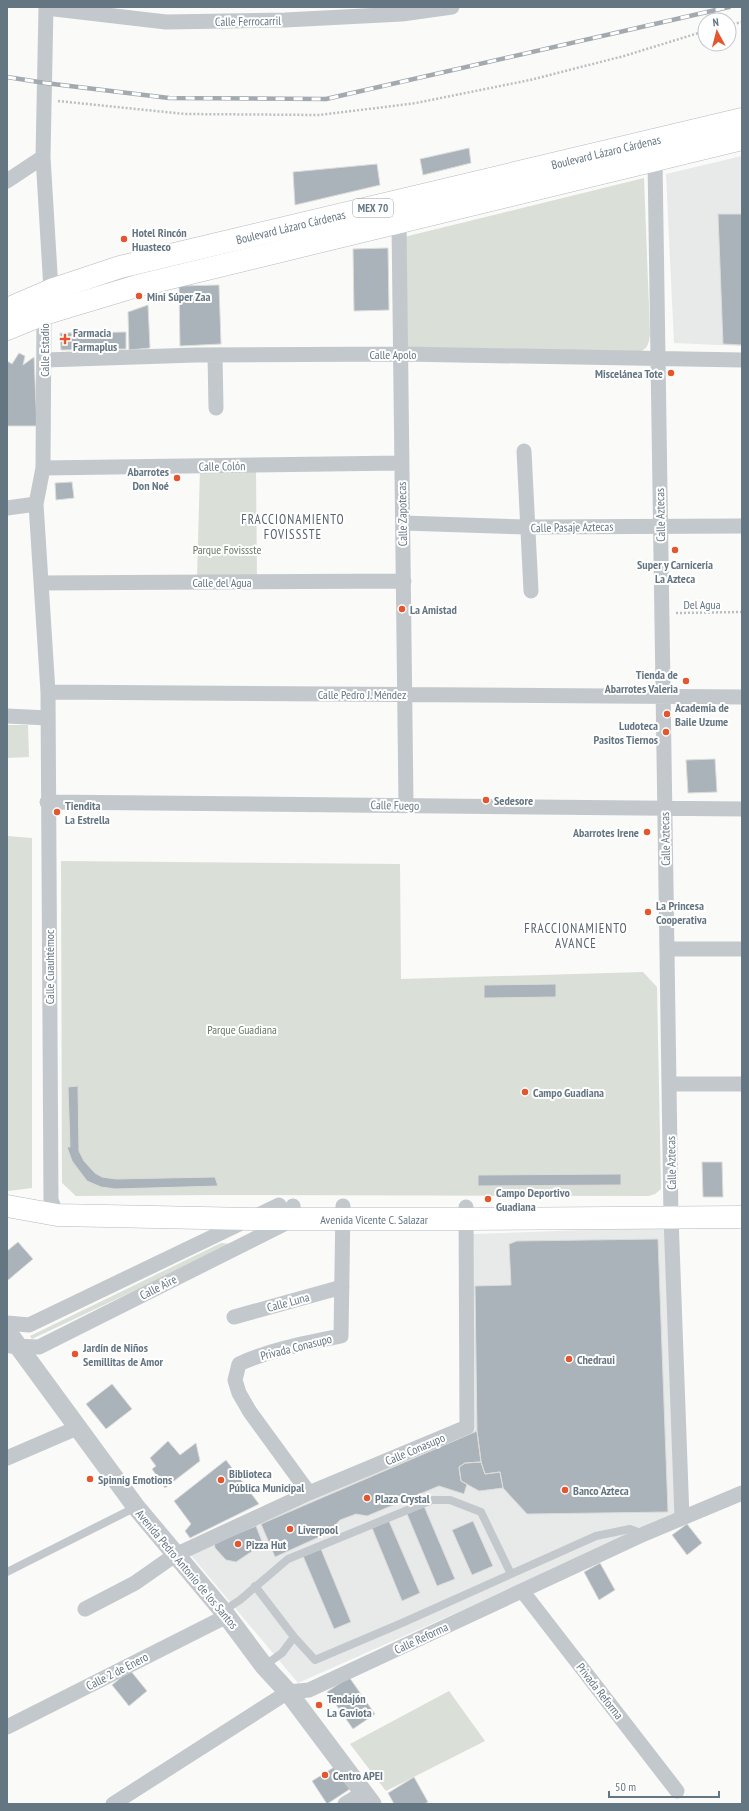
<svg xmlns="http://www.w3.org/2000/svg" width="749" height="1811" font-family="'PT Sans Narrow',sans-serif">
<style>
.built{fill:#e8e9e9}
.green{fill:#dadfd7}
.building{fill:#aab3b9;stroke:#dcdcda}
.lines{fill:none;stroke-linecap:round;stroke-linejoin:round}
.secondary-casing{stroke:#b3babf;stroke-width:23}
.primary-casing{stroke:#b5babe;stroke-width:23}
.path{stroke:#bbbfc2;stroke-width:2.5;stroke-dasharray:2 2;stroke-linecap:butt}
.service{stroke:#c3c8cc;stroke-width:8}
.minor{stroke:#c3c8cc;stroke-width:15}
.tertiary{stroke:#c3c8cc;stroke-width:19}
.secondary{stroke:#fff;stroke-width:22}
.primary{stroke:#fff;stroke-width:22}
.rail-casing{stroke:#a2aab0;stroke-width:4.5}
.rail{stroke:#fff;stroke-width:3;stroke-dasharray:9;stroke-linecap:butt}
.poi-dot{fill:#e4572e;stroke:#fff;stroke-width:1.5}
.labels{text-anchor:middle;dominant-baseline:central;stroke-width:4;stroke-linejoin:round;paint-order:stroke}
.shield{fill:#fff;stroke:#939fa8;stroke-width:1}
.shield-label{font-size:11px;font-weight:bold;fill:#657683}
.street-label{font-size:12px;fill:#657683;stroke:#fff}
.poi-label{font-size:12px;font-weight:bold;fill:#657683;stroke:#fff;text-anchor:start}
.park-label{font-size:12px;fill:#687a64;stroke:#fff}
.neighbourhood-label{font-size:13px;letter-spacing:1px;fill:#57646e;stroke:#fff}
</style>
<rect width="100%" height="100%" fill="#fafaf8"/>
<path class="built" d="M 742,156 L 742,346 L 674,343 L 666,174 Z
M 665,1227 L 677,1515 L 298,1683 L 189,1553 L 475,1429 L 473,1234 Z"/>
<path class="green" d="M 644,178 L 650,334 C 649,343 648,348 640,352 L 407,347 L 404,237 Z
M 200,469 L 256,470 L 257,579 L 197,579 Z
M 7,725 L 28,725 L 29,757 L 7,758 Z
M 7,836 L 32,838 L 32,1188 L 8,1191 Z
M 61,861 L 400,864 L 401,979 L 643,972 L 657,987 L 661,1189 L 655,1194 L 649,1196 L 212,1195 L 76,1196 L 62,1183 Z
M 221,1243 L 233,1244 L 32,1339 L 30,1336 Z
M 449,1691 L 485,1741 L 386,1791 L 350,1744 Z"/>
<path class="building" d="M 469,148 L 471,163 L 423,175 L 420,159 Z
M 377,164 L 380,185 L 295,205 L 293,172 Z
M 718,214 L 742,214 L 742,345 L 723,344 Z
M 388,248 L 389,310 L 354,311 L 353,249 Z
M 219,285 L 221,344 L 180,346 L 179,286 Z
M 148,305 L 150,348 L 129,350 L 128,312 Z
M 126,332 L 126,349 L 61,350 L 60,333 Z
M 19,353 L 25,356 L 23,365 L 34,357 L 37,426 L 7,426 L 7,361 L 12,364 Z
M 72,482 L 74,498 L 56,500 L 55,483 Z
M 715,759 L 717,792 L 688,793 L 686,760 Z
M 556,984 L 556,997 L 484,998 L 484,985 Z
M 78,1086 L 79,1151 L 84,1161 L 95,1173 L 102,1177 L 116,1179 L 215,1177 L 218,1186 L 115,1189 L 101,1187 L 87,1181 L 72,1161 L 67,1147 L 70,1147 L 68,1087 Z
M 702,1162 L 722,1162 L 723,1197 L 703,1197 Z
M 621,1174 L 621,1185 L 478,1186 L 478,1175 Z
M 658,1239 L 668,1512 L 527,1514 L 503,1488 L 500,1472 L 485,1474 L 481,1462 L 477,1431 L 475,1286 L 511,1285 L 509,1244 L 517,1241 Z
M 18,1242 L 33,1259 L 7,1281 L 7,1251 Z
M 112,1384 L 132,1409 L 106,1429 L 86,1404 Z
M 477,1431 L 481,1462 L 465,1463 L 459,1467 L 461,1481 L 467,1484 L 464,1494 L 439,1486 L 367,1516 L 356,1514 L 340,1520 L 328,1533 L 275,1557 L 261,1524 Z
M 168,1441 L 180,1455 L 196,1443 L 200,1461 L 165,1488 L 152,1469 L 156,1466 L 150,1458 Z
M 226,1460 L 259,1504 L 190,1538 L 185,1531 L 191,1524 L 174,1501 Z
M 481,1462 L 485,1474 L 500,1472 L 503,1488 L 479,1491 L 461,1481 L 459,1467 L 465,1463 Z
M 424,1506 L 455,1579 L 437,1586 L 407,1514 Z
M 389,1521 L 420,1593 L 402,1601 L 372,1528 Z
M 473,1521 L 493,1566 L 472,1575 L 452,1530 Z
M 687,1524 L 702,1543 L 687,1555 L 672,1535 Z
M 256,1526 L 263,1544 L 236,1562 L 226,1560 L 215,1548 L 214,1543 Z
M 321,1549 L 351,1622 L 334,1629 L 303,1556 Z
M 600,1563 L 615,1590 L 599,1600 L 584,1572 Z
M 130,1670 L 147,1691 L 129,1706 L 112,1685 Z
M 349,1677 L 375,1714 L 353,1729 L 327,1692 Z
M 336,1766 L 350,1789 L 327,1804 L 312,1781 Z
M 414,1777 L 428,1802 L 424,1804 L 394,1804 L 388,1793 Z"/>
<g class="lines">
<g class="secondary-casing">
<g id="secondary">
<path id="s1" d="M 7,1206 L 57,1215 L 251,1219 L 466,1219 L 742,1217"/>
</g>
</g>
<g class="primary-casing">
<g id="primary">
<path id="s2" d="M 7,309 L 51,290 L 120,267 L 742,119"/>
<path d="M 7,329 L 44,314 L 137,286 L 742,139"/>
</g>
</g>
<path class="path" d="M 729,25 L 742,22
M 58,101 L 185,114 L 320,115 L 416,103 L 530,80 L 624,56 L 705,31
M 676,613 L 742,612"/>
<path class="service" d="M 7,1572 L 136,1507
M 255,1586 L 294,1637 L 315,1660 L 402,1623 L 596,1536 L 630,1529 L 643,1534
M 223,1611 L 240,1600 L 288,1559 L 432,1500 L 450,1500 L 481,1512 L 511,1574
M 264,1666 L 282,1653 L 294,1637"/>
<path class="minor" d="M 46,7 L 43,157 L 51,290 L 44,314 L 43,468 L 36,504 L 48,692 L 51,1200 L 57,1215
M 46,8 L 166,22 L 285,20 L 402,14 L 452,7
M 655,160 L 671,1217 L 682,1518
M 7,181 L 43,157
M 399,223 L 406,805
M 215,355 L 216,408
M 45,360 L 196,355 L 402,354 L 742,360
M 524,451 L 531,591
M 43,468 L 401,463
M 7,508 L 36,504
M 403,523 L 526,527 L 742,526
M 41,583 L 404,581
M 48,692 L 742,697
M 7,716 L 48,718
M 47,802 L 742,809
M 667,949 L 742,949
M 669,1084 L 742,1084
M 234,1317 L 342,1287
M 7,1323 L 29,1325 L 279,1205
M 10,1346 L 39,1347 L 294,1219 L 293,1206
M 7,1458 L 79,1427
M 309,1493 L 250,1412 L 239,1393 L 235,1380 L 239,1364 C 272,1349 306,1343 341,1336 L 343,1206
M 523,1592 L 677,1791
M 85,1609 L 135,1583 L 175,1555 L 309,1493 L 467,1427 L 466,1207
M 7,1727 L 227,1616
M 113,1804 L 288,1692 L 309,1690 L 644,1534 L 742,1493
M 345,1804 L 363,1793"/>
<path class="tertiary" d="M 7,1331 L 136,1507 L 223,1611 L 264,1666 L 288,1692 L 372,1804"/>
<use href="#secondary" class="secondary"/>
<use href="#primary" class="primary"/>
<g class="rail-casing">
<path id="rail" d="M 7,77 L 45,83 L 169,98 L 326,99 L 729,7"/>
</g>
<use href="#rail" class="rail"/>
</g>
<g class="poi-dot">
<circle cx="124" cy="239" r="4"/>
<circle cx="139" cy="296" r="4"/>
<path d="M63 333h4v4h4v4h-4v4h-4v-4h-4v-4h4z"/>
<circle cx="671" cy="373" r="4"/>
<circle cx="177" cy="478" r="4"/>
<circle cx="675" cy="550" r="4"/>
<circle cx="402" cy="609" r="4"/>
<circle cx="686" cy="681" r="4"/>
<circle cx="667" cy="714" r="4"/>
<circle cx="666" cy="732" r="4"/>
<circle cx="486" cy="800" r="4"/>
<circle cx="57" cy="812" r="4"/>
<circle cx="647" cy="832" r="4"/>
<circle cx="648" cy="912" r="4"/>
<circle cx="525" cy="1092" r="4"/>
<circle cx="488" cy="1199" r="4"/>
<circle cx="75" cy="1354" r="4"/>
<circle cx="569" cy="1359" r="4"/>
<circle cx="90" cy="1479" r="4"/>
<circle cx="221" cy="1480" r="4"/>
<circle cx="565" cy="1490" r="4"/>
<circle cx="367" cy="1498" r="4"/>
<circle cx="290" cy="1529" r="4"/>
<circle cx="238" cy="1544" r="4"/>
<circle cx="319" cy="1705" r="4"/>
<circle cx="325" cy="1775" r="4"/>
</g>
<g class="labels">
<rect class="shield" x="353" y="199" width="40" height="18" rx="3"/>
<g class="shield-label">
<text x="373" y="208">MEX 70</text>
</g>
<g class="street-label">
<text transform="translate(248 21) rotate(-1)">Calle Ferrocarril</text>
<text stroke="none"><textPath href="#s2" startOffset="620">Boulevard Lázaro Cárdenas</textPath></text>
<text stroke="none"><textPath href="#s2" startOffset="296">Boulevard Lázaro Cárdenas</textPath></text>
<text transform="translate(44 350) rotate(-90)">Calle Estadio</text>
<text x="393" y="354">Calle Apolo</text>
<text transform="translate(222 466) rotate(-1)">Calle Colón</text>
<text transform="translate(402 514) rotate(-91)">Calle Zapotecas</text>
<text transform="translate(660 515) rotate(-91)">Calle Aztecas</text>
<text transform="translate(572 527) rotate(-1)">Calle Pasaje Aztecas</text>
<text x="222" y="582">Calle del Agua</text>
<text x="702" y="604">Del Agua</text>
<text x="362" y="694">Calle Pedro J. Méndez</text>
<text transform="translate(395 805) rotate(1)">Calle Fuego</text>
<text transform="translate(665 839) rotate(-91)">Calle Aztecas</text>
<text transform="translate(49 967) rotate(-90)">Calle Cuauhtémoc</text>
<text transform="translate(671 1163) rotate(-91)">Calle Aztecas</text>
<text stroke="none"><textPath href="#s1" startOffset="368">Avenida Vicente C. Salazar</textPath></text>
<text transform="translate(158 1287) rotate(-27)">Calle Aire</text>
<text transform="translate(288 1302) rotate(-15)">Calle Luna</text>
<text transform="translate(296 1347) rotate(-14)">Privada Conasupo</text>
<text transform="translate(415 1449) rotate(-23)">Calle Conasupo</text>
<text transform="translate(187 1569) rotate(50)">Avenida Pedro Antonio de los Santos</text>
<text transform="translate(421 1638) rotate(-25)">Calle Reforma</text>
<text transform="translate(117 1671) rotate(-27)">Calle 2 de Enero</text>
<text transform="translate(600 1691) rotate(52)">Privada Reforma</text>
</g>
<g class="poi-label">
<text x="132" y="232">Hotel Rincón<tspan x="132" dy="14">Huasteco</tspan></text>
<text x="147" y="296">Mini Súper Zaa</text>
<text x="73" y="332">Farmacia<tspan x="73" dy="14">Farmaplus</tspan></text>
<text x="663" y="373" text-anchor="end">Miscelánea Tote</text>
<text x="169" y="471" text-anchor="end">Abarrotes<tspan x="169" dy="14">Don Noé</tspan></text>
<text x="675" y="564" text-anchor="middle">Super y Carnicería<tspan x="675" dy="14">La Azteca</tspan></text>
<text x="410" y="609">La Amistad</text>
<text x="678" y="674" text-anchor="end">Tienda de<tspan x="678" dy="14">Abarrotes Valeria</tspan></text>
<text x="675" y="707">Academia de<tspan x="675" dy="14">Baile Uzume</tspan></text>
<text x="658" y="725" text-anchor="end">Ludoteca<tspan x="658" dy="14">Pasitos Tiernos</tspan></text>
<text x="494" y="800">Sedesore</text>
<text x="65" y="805">Tiendita<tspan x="65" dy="14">La Estrella</tspan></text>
<text x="639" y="832" text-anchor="end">Abarrotes Irene</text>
<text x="656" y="905">La Princesa<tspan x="656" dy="14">Cooperativa</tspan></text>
<text x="533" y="1092">Campo Guadiana</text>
<text x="496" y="1192">Campo Deportivo<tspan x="496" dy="14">Guadiana</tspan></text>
<text x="83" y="1347">Jardín de Niños<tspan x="83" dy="14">Semillitas de Amor</tspan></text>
<text x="577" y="1359">Chedraui</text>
<text x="229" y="1473">Biblioteca<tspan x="229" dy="14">Pública Municipal</tspan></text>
<text x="98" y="1479">Spinnig Emotions</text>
<text x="573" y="1490">Banco Azteca</text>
<text x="375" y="1498">Plaza Crystal</text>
<text x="298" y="1529">Liverpool</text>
<text x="246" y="1544">Pizza Hut</text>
<text x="327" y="1698">Tendajón<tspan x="327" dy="14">La Gaviota</tspan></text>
<text x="333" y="1775">Centro APEI</text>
</g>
<g class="park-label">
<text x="227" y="549">Parque Fovissste</text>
<text x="242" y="1029">Parque Guadiana</text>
</g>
<g class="neighbourhood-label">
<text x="293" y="519">FRACCIONAMIENTO<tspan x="293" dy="15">FOVISSSTE</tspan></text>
<text x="576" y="928">FRACCIONAMIENTO<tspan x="576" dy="15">AVANCE</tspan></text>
</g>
</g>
<rect width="749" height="1811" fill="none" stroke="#657683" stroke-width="16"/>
<g transform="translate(717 32) rotate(353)"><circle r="19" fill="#ffffff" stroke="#c1c8cd"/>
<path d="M0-3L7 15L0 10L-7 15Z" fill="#e4572e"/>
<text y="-6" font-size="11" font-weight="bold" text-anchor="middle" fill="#657683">N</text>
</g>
<path d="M609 1791v6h110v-6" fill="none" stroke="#657683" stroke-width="2"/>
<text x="615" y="1791" font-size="12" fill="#657683" stroke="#ffffff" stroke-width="3" paint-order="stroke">50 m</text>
</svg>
